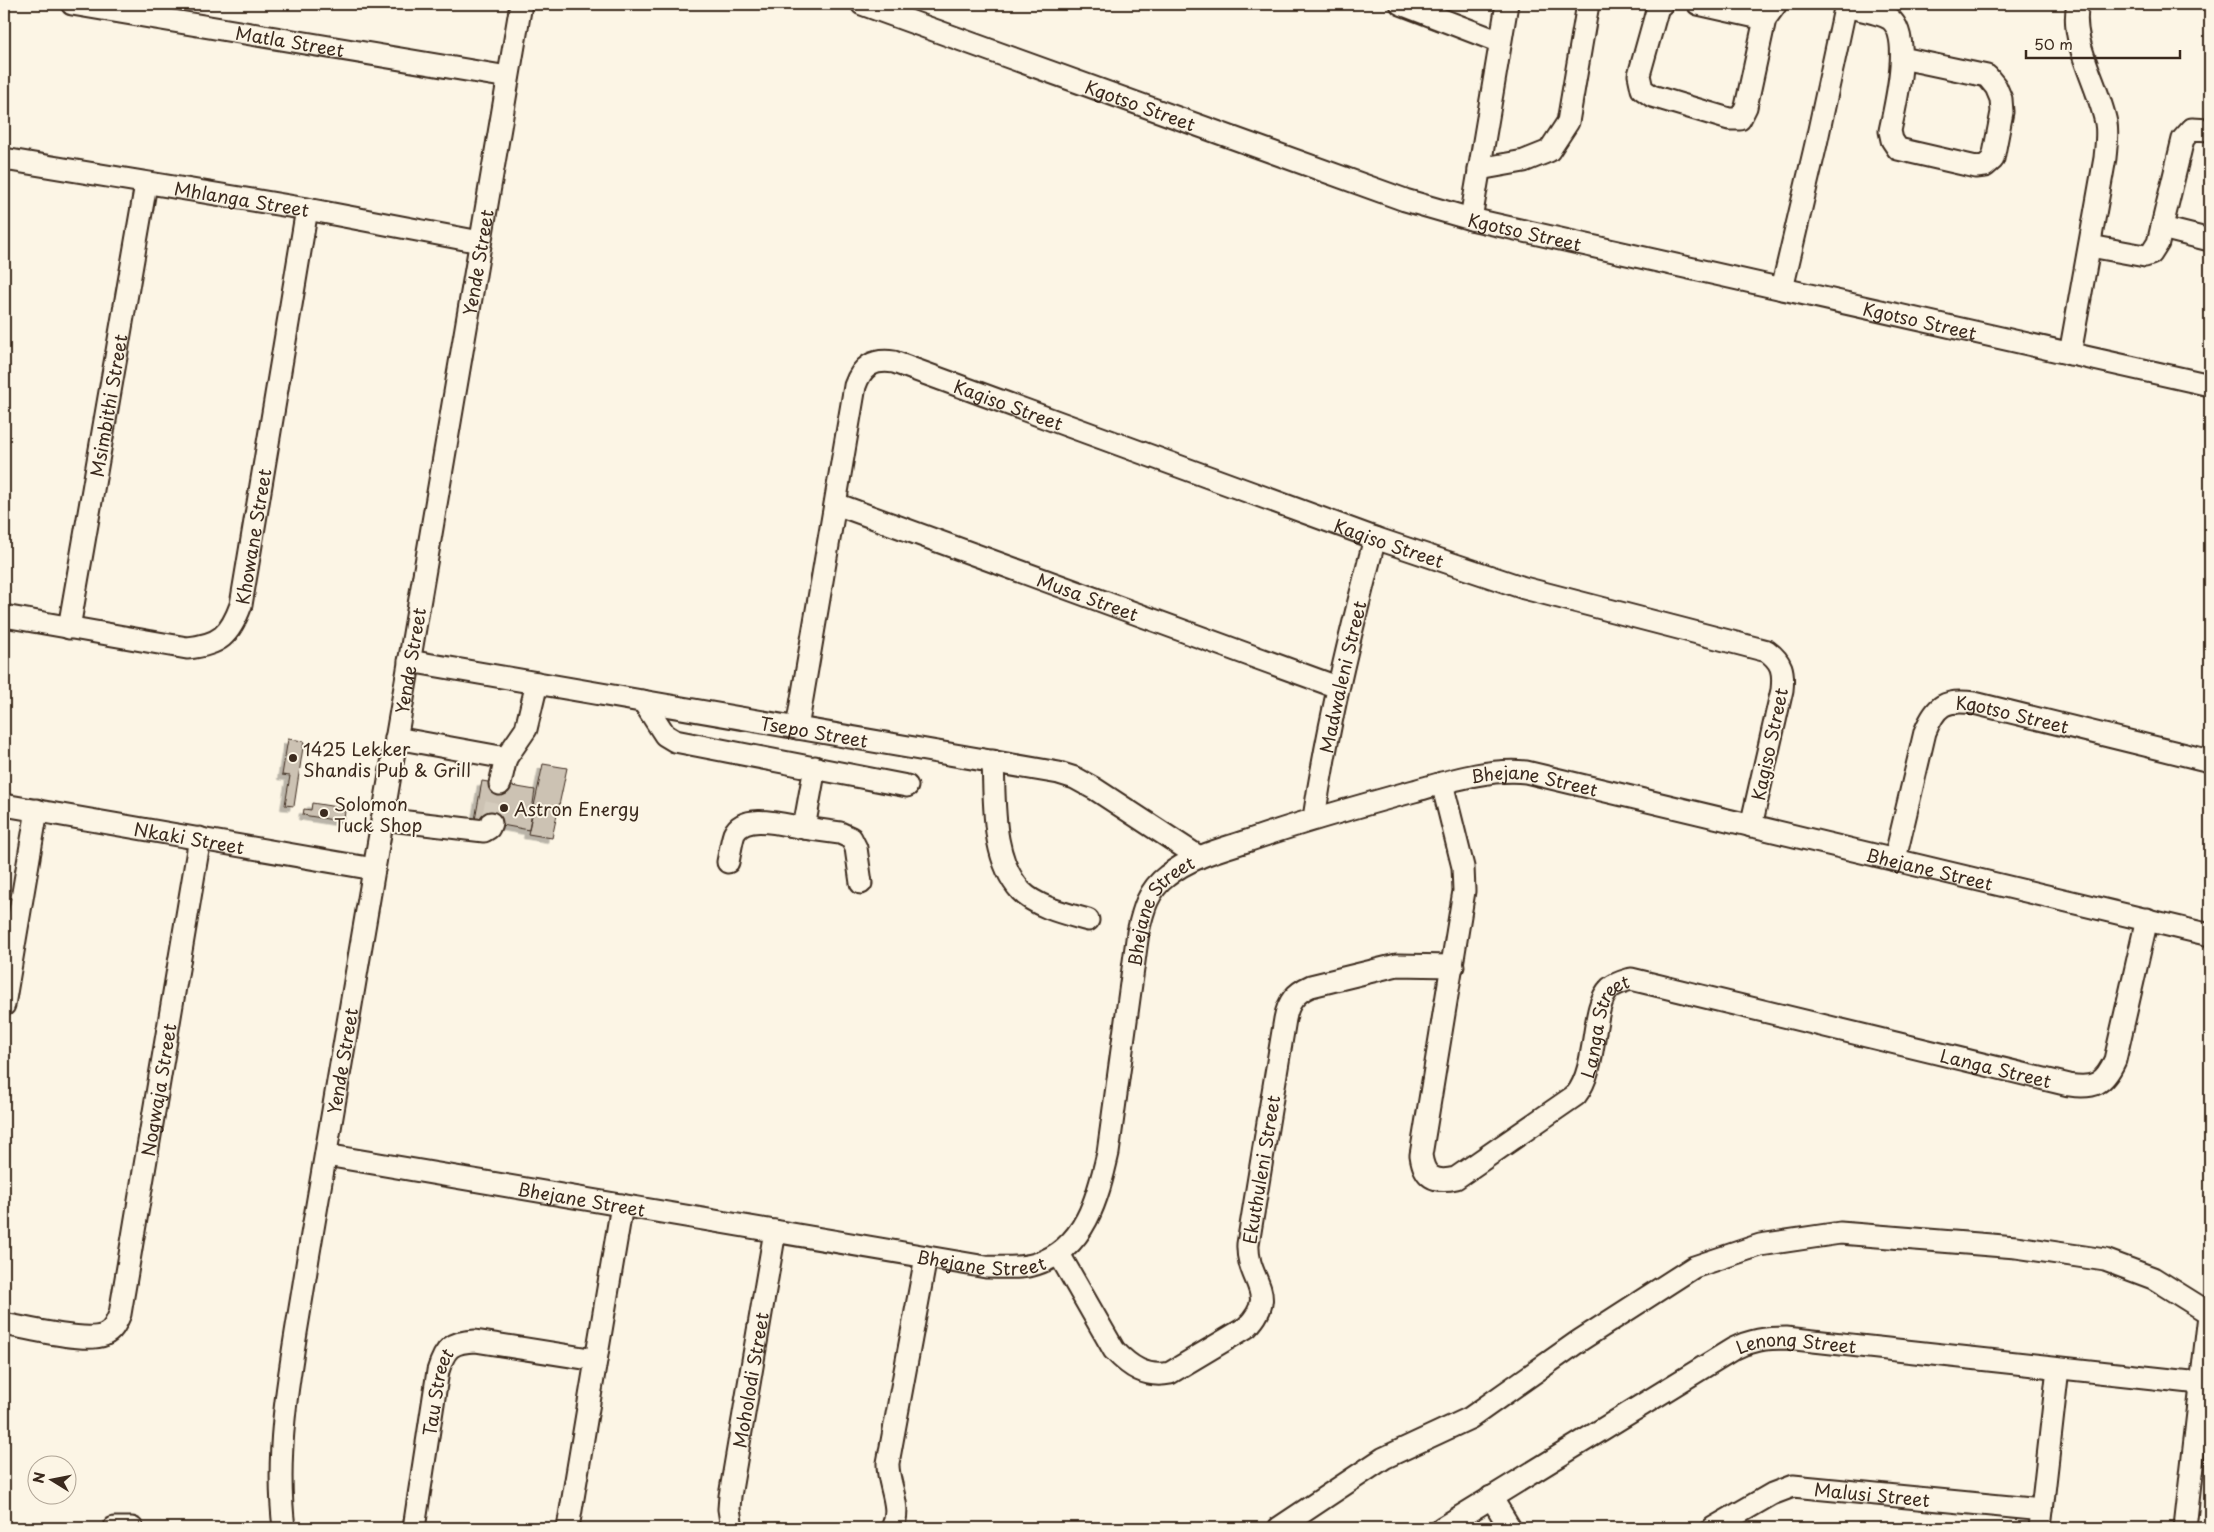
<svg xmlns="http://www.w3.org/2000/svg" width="2214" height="1532" font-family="'Playpen Sans',sans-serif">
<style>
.building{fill:#ccc2b3;stroke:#3b2a1e;filter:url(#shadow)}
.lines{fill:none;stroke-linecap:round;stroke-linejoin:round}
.minor-tunnel{stroke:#d5ccbd;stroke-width:21;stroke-dasharray:21 11;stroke-linecap:butt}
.minor-casing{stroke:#3b2a1e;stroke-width:25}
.minor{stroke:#fcf5e5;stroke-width:21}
.poi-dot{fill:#3b2a1e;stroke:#fcf5e5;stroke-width:2}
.labels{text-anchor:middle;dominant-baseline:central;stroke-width:4;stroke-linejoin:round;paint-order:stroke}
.street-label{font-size:18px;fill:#3b2a1e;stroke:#fcf5e5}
.poi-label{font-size:18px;fill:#3b2a1e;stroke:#fcf5e5;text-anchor:start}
</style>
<defs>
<filter id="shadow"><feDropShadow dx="-4.5" dy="4.5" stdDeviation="0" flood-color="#0004"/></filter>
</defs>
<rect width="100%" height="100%" fill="#fcf5e5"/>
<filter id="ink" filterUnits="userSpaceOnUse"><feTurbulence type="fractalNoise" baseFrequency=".02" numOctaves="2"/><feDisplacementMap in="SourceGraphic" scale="10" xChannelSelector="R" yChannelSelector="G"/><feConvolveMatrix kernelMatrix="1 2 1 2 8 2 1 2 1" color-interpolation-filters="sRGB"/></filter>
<g filter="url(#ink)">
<path class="building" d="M 288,739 L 304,741 L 294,806 L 285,805 L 290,776 L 282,775 Z
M 543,764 L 567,768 L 552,838 L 528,834 Z
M 482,781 L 535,790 L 529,830 L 475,820 Z
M 312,803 L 343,808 L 342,811 L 345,811 L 344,819 L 341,819 L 340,821 L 303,815 L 304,809 L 311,810 Z"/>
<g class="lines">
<path class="minor-tunnel" d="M 491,823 L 500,784"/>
<g class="minor-casing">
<g id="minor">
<path id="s1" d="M 72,4 L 508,77"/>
<path id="s2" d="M 862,4 L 1405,200 L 1471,219 L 2210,385"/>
<path d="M 1401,4 L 1500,42"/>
<path d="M 1662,4 L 1658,7 L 1639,75 L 1642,89 L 1652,96 L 1729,119 L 1740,119 L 1746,107 L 1765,19 L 1776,4"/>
<path d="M 1698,4 L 1765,19"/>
<path d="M 1845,6 C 1856,9 1881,13 1890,19 C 1913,37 1895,106 1890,131 L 1892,140 L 1898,149 L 1976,167 L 1985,166 L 1993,159 L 2002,112 L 2001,99 L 1996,87 L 1987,76 L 1902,58"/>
<path id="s3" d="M 4,159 L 307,209 L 480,242"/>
<path d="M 1479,169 L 1524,161 L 1549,151 L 1568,122 L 1588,4"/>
<path d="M 1471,219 L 1507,4"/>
<path d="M 2162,228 L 2210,240"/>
<path d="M 2090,246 L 2145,256 L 2151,254 L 2158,243 L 2183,139 L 2192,129 L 2210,130"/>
<path d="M 1782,289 L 1816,144 L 1846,4"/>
<path d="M 2070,354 L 2105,158 C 2106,146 2108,134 2106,123 C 2099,86 2069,41 2078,4"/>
<path id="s4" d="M 836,504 L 1337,687"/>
<path id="s5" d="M 4,616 L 187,648 C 220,645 230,635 241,605 L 307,209"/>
<path id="s6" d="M 69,628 L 146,184"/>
<path id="s7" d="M 409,661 L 1059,773 L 1075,778 L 1095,789 L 1199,857"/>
<path d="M 643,701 L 665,735 L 675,741 L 907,786"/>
<path id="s8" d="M 797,728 L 855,386 C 862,366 873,359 894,362 L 1375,538 L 1524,588 L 1767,651 C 1782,662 1784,671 1782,690 L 1751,826"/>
<path d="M 396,738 L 506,758"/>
<path d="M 993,761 C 995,803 991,858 1021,891 C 1036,907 1067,914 1088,920"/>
<path id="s9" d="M 1442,783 L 1463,867 L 1464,891 L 1421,1155 C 1424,1177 1434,1183 1456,1178 L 1576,1095 C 1599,1066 1590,1007 1610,988 C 1616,983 1624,981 1631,979 L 2069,1085 C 2094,1089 2104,1084 2115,1060 L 2147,919"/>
<path d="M 500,784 L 506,758 L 526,729 L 537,683"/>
<path id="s10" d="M 4,805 L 374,869"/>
<path id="s11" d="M 1314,818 C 1328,723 1351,631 1375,538"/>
<path d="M 382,819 L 484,831 L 489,828 L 491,823"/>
<path d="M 804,828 L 840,833 L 851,838 L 856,848 L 861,883"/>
<path id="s12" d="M 1895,859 L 1925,732 C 1936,705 1945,699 1974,703 L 2210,761"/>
<path d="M 728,862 C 730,853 731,843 734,834 C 744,812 785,825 804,828 L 815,767"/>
<path d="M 4,1005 L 37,810"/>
<path id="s13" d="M 326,1155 L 986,1267 C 1002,1267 1020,1269 1036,1264 C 1085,1249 1098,1197 1108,1153 L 1138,932 C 1143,910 1148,890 1167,876 C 1190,857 1222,849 1250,840 C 1304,821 1359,806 1414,791 C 1450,781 1489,768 1526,772 L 2210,935"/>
<path id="s14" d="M 1059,1254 L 1114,1350 C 1130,1367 1146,1378 1170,1373 L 1247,1327 C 1280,1293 1246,1281 1248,1244 L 1285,1019 C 1288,1002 1295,993 1311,986 L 1397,965 L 1453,966"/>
<path id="s15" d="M 4,1324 C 26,1328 85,1343 104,1335 C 113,1331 116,1323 120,1314 L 200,838"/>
<path d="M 1491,1497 L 1510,1528"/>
<path d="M 114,1528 L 132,1528"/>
<path id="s16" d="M 284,1528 C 273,1438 295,1347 308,1258 L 521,4"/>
<path id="s17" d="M 414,1528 L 438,1371 C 445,1348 451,1342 475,1341 L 596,1360"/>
<path d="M 568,1528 L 622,1205"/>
<path id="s18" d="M 732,1528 L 729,1509 L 730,1496 L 775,1231"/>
<path d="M 892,1528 C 903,1507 887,1484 888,1463 L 926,1257"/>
<path d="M 1279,1528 L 1384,1458 L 1470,1418 L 1579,1341 L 1694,1267 L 1760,1245 L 1840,1233 L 2016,1247 L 2105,1260 L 2153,1278 L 2209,1313"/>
<path id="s19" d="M 1442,1528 L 1733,1349 C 1751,1340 1766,1338 1786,1338 L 2200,1383"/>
<path id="s20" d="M 1713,1528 L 1772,1494 L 1793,1486 L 2042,1510"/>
<path d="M 2040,1528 L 2058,1368"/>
<path d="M 2185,1528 L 2210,1306"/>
</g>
</g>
<use href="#minor" class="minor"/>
</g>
</g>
<g class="poi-dot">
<circle cx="293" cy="758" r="5"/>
<circle cx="504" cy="808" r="5"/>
<circle cx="324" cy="813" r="5"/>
</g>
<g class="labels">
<g class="street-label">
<text stroke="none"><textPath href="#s1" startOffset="221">Matla Street</textPath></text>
<text stroke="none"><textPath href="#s2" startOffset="296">Kgotso Street</textPath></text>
<text stroke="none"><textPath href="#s3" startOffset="241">Mhlanga Street</textPath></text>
<text stroke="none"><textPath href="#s2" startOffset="701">Kgotso Street</textPath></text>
<text stroke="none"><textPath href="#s16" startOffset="1282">Yende Street</textPath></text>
<text stroke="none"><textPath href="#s2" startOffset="1106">Kgotso Street</textPath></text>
<text stroke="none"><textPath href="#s8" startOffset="520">Kagiso Street</textPath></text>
<text stroke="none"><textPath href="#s6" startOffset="226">Msimbithi Street</textPath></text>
<text stroke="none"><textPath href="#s5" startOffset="330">Khowane Street</textPath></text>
<text stroke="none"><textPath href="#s8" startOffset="925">Kagiso Street</textPath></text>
<text stroke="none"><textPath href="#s4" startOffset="268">Musa Street</textPath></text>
<text stroke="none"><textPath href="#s16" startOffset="878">Yende Street</textPath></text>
<text stroke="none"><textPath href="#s11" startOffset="144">Madwaleni Street</textPath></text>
<text stroke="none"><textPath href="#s12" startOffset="234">Kgotso Street</textPath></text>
<text stroke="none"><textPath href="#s7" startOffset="411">Tsepo Street</textPath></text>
<text transform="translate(1769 744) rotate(-78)">Kagiso Street</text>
<text stroke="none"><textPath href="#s13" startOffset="1532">Bhejane Street</textPath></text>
<text stroke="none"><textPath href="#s10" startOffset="188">Nkaki Street</textPath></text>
<text stroke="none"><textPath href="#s13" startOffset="1938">Bhejane Street</textPath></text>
<text stroke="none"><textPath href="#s13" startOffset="1112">Bhejane Street</textPath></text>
<text stroke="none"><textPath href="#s9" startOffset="651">Langa Street</textPath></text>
<text stroke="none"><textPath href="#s16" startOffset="472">Yende Street</textPath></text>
<text stroke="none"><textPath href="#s9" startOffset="1086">Langa Street</textPath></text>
<text stroke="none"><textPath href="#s15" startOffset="356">Nogwaja Street</textPath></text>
<text stroke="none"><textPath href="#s14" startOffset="429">Ekuthuleni Street</textPath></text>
<text stroke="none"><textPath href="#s13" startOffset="259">Bhejane Street</textPath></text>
<text stroke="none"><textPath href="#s13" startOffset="664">Bhejane Street</textPath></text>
<text stroke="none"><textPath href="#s19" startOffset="406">Lenong Street</textPath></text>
<text stroke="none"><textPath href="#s18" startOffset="150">Moholodi Street</textPath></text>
<text stroke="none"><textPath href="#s17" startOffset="138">Tau Street</textPath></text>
<text stroke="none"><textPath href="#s20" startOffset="170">Malusi Street</textPath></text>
</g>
<g class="poi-label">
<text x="303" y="748">1425 Lekker<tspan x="303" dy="21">Shandis Pub &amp; Grill</tspan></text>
<text x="334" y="803">Solomon<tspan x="334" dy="21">Tuck Shop</tspan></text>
<text x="514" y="808">Astron Energy</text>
</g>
</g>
<rect width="2214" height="1532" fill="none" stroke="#fcf5e5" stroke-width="20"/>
<rect x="10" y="10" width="2194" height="1512" fill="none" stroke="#3b2a1e" stroke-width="2" filter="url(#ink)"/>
<g transform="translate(52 1480) rotate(280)"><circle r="24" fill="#fcf5e5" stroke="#afa495"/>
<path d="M0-4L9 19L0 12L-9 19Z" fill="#3b2a1e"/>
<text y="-8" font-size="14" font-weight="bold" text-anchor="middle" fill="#3b2a1e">N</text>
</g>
<path d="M2026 50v8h154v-8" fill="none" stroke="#3b2a1e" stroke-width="2.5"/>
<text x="2034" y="50" font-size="15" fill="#3b2a1e" stroke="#fcf5e5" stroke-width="4" paint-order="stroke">50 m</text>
</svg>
